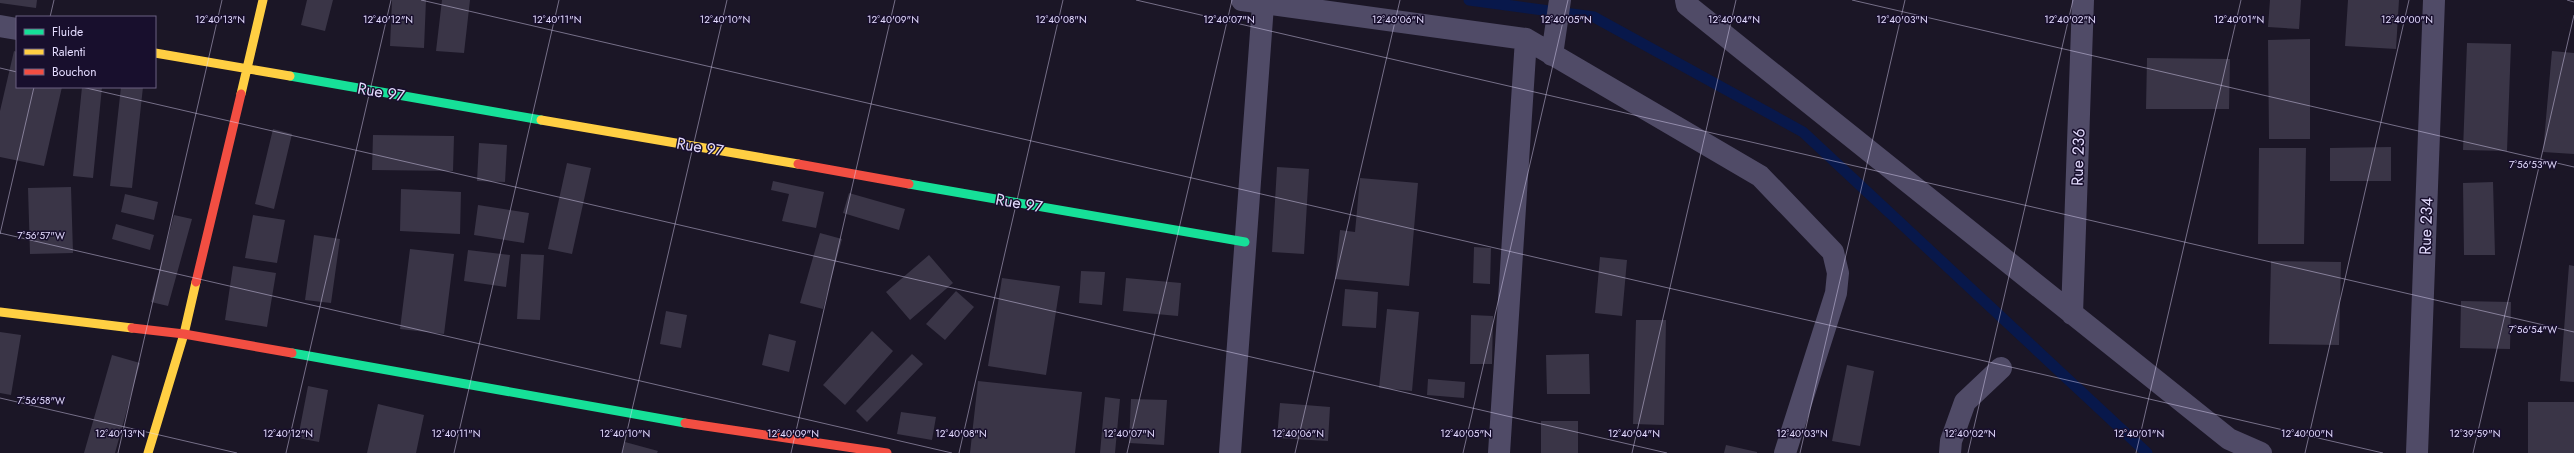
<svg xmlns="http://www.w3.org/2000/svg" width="2574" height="453" font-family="Jost,sans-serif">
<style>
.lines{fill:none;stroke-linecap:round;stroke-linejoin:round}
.stream{stroke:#08184b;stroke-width:11}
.building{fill:#3a3547}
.street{stroke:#504b67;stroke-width:22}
.fast{stroke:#16e098;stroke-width:9}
.slow{stroke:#ffcf43;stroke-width:9}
.jam{stroke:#f24e42;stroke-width:9}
.ticks{fill:none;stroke:#e4dcff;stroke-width:1;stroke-opacity:0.45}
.labels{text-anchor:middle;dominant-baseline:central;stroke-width:3;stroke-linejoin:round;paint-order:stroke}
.street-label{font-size:16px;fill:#e4dcff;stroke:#180f2d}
.ticks-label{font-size:10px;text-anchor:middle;fill:#e4dcff;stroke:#180f2d;stroke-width:3;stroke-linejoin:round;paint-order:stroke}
</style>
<rect width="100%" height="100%" fill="#1b1626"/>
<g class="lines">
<path class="stream" d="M 1469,0 L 1594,17 L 1803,132 L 2147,453"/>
</g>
<path class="building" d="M 0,0 L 37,0 L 36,8 L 0,3 Z
M 307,0 L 333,0 L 325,31 L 301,25 Z
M 392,0 L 426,0 L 424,48 L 390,46 Z
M 442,0 L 470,0 L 464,53 L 436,51 Z
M 2270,0 L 2301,0 L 2299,29 L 2268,27 Z
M 2348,0 L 2399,0 L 2396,49 L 2345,46 Z
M 2310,39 L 2310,139 L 2269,139 L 2268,40 Z
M 2467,43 L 2511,44 L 2507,151 L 2463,150 Z
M 14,51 L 17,52 L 17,87 L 62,87 L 44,166 L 0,157 L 0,111 Z
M 2552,51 L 2574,53 L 2574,154 L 2543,152 Z
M 2147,58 L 2230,59 L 2229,109 L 2146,109 Z
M 82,87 L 102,87 L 93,178 L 73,176 Z
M 121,87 L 143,87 L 132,188 L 110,186 Z
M 273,129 L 292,134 L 274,209 L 255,204 Z
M 373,135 L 454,136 L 453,171 L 372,170 Z
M 479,143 L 507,145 L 505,182 L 477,181 Z
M 2391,147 L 2391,181 L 2330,181 L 2330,148 Z
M 2259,148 L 2306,148 L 2304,244 L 2258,244 Z
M 567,163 L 591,168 L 572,254 L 548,249 Z
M 1277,167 L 1309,169 L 1304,254 L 1272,252 Z
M 1360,178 L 1418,183 L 1409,286 L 1335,279 L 1340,230 L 1355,232 Z
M 773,181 L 824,192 L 816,228 L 782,221 L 789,194 L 771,190 Z
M 2493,182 L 2495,255 L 2464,255 L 2463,183 Z
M 71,187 L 73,253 L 30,254 L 28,188 Z
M 401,189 L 461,192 L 460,234 L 400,231 Z
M 849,193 L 905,209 L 899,230 L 843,213 Z
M 125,194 L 158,202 L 154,220 L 121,212 Z
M 478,205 L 529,213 L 524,243 L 474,235 Z
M 174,215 L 192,219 L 168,306 L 151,302 Z
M 253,215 L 285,220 L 277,263 L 245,258 Z
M 116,224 L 154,235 L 150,250 L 112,239 Z
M 820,233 L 842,239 L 823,309 L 800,303 Z
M 314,235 L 340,239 L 331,303 L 305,300 Z
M 1474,247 L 1491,248 L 1490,284 L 1473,283 Z
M 410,249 L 454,254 L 444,334 L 400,329 Z
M 468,250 L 510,255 L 506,287 L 464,281 Z
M 521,254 L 544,255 L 540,320 L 517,319 Z
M 929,255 L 953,283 L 910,320 L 886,292 Z
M 1600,257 L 1627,260 L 1622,316 L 1595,313 Z
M 2271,261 L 2341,262 L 2339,345 L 2269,344 Z
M 2569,265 L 2574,266 L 2574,382 L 2560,381 Z
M 233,266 L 276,273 L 267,327 L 225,320 Z
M 1081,271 L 1105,272 L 1102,305 L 1079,303 Z
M 1002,278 L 1060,286 L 1046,375 L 988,366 Z
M 1126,278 L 1181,283 L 1178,316 L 1123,311 Z
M 1345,289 L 1378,292 L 1376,328 L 1342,326 Z
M 956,291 L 974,307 L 945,340 L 926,324 Z
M 2461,301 L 2511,302 L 2510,349 L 2460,348 Z
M 1387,309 L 1419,312 L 1412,391 L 1379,388 Z
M 666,311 L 687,315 L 681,348 L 660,344 Z
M 1471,315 L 1493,316 L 1492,364 L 1470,364 Z
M 1636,320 L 1666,320 L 1664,425 L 1633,424 Z
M 872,331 L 893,351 L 845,405 L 823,385 Z
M 0,332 L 21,335 L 11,395 L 0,393 Z
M 769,334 L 796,341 L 789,372 L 762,365 Z
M 912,354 L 923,364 L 867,422 L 856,411 Z
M 1589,354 L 1590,394 L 1547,394 L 1546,355 Z
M 112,355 L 140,363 L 115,453 L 84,453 Z
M 1847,365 L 1874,371 L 1860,446 L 1832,441 Z
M 1428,379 L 1465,382 L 1464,398 L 1427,395 Z
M 978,381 L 1082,392 L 1075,453 L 970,453 Z
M 308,386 L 328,390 L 319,442 L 298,438 Z
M 1105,397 L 1120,399 L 1115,453 L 1100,453 Z
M 1131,399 L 1167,400 L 1164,445 L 1129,443 Z
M 2528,402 L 2574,402 L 2574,453 L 2528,453 Z
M 1280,403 L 1330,407 L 1328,441 L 1277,438 Z
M 378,404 L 424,415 L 416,453 L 367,453 Z
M 901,412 L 936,417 L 932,440 L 897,434 Z
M 1541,421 L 1578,421 L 1578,453 L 1541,453 Z
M 625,442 L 658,451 L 657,453 L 622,453 Z
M 1726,445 L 1757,452 L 1757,453 L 1724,453 Z"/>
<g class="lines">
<path class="street" d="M 1242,0 L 1526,39 L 1760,176 L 1833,252 L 1838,273 L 1836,293 L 1785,453
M 1686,0 L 1687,5 L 2229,439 L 2261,453
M 0,26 L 17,29
M 1552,55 L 1560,0
M 2072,314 L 2083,0
M 1230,453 L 1263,5
M 1499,453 L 1526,39
M 1950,453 L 1951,441 L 1965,402 L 2001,368
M 2417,453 L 2434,0"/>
<path class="fast" d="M 290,76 L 541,120
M 909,184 L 1245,242
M 292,353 L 685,423"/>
<path class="slow" d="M 155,53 L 290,76
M 241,94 L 263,0
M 541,120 L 798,164
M 0,312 L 132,328
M 148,453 L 184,334 L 196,282"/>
<path class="jam" d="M 798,164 L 909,184
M 196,282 L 241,94
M 132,328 L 184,334 L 292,353
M 685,423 L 887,453"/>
</g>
<path class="ticks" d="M 421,0 L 2383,453M 1136,0 L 2574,332M 1852,0 L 2574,167M 2567,0 L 2574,2M 50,17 L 54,0M 0,68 L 17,72M 82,87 L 1667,453M 0,233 L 952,453M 0,234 L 34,87M 0,398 L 237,453M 118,453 L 222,0M 286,453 L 391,0M 454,453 L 559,0M 622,453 L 727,0M 791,453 L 895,0M 959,453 L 1063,0M 1127,453 L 1232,0M 1295,453 L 1400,0M 1463,453 L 1568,0M 1632,453 L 1736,0M 1800,453 L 1905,0M 1968,453 L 2073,0M 2136,453 L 2241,0M 2305,453 L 2409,0M 2473,453 L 2574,15"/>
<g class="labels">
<g class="street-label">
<text transform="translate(381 92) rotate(10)">Rue 97</text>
<text transform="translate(700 147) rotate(10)">Rue 97</text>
<text transform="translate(2078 157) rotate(-88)">Rue 236</text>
<text transform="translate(1019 203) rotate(10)">Rue 97</text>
<text transform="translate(2426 226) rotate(-88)">Rue 234</text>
</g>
</g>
<g class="ticks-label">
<text x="220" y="23">12°40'13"N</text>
<text x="388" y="23">12°40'12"N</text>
<text x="557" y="23">12°40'11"N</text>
<text x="725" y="23">12°40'10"N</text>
<text x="893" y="23">12°40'09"N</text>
<text x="1061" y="23">12°40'08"N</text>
<text x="1229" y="23">12°40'07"N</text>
<text x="1398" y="23">12°40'06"N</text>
<text x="1566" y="23">12°40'05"N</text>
<text x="1734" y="23">12°40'04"N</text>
<text x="1902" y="23">12°40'03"N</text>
<text x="2070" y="23">12°40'02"N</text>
<text x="2239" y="23">12°40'01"N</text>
<text x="2407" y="23">12°40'00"N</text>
<text x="2533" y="168">7°56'53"W</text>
<text x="41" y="239">7°56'57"W</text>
<text x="2533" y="333">7°56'54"W</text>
<text x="41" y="404">7°56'58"W</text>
<text x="120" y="437">12°40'13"N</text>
<text x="288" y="437">12°40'12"N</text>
<text x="456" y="437">12°40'11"N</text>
<text x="625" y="437">12°40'10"N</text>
<text x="793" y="437">12°40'09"N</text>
<text x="961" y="437">12°40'08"N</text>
<text x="1129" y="437">12°40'07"N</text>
<text x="1298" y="437">12°40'06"N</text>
<text x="1466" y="437">12°40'05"N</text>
<text x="1634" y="437">12°40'04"N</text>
<text x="1802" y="437">12°40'03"N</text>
<text x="1970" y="437">12°40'02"N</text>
<text x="2139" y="437">12°40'01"N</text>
<text x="2307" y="437">12°40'00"N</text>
<text x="2475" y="437">12°39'59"N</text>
</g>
<rect x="16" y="16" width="140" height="72" fill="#180f2d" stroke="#6a6181"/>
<rect x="24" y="29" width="20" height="6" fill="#16e098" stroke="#6a6181"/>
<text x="52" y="36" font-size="12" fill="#e4dcff">Fluide</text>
<rect x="24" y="49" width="20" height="6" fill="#ffcf43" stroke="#6a6181"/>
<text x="52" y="56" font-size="12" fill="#e4dcff">Ralenti</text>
<rect x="24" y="69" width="20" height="6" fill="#f24e42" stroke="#6a6181"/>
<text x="52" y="76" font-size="12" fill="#e4dcff">Bouchon</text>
</svg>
